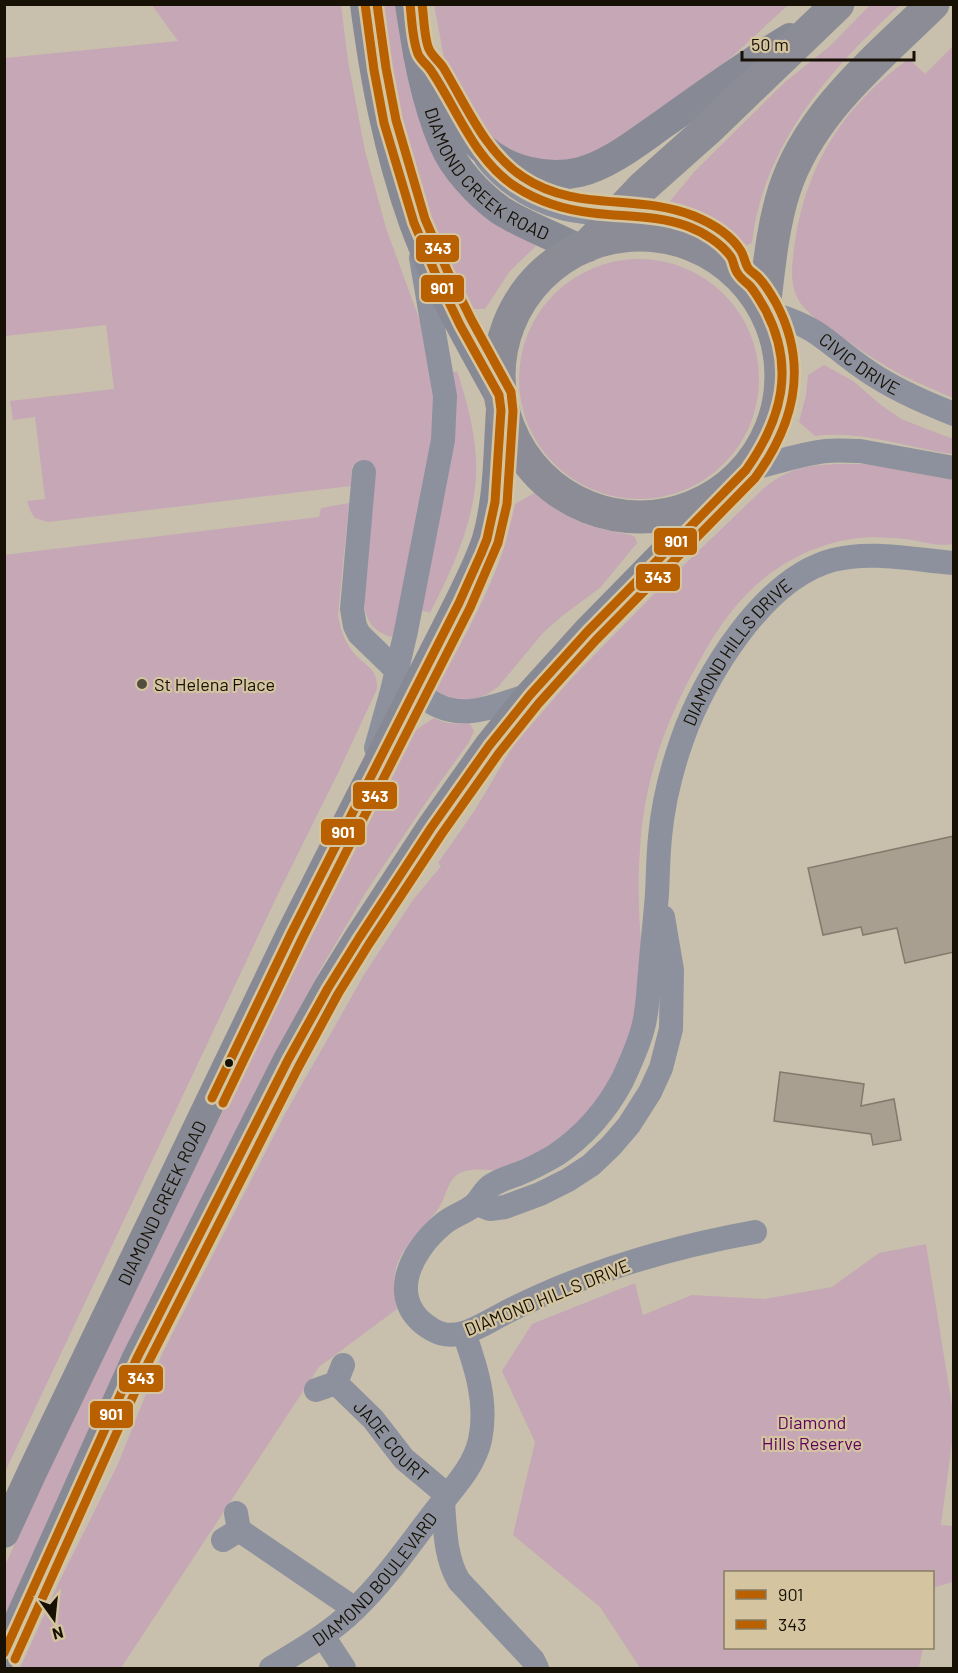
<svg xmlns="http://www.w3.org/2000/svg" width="958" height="1673" font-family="Barlow,sans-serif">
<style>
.green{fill:#c5a7b6}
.building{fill:#a89f90;stroke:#827a6c;stroke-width:1.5}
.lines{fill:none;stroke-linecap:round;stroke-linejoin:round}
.minor{stroke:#8d919e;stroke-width:24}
.major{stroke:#878995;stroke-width:30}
.highway{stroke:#8c8c96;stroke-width:33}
.bus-1-casing{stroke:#d4c5a0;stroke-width:14}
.bus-2-casing{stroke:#d4c5a0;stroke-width:14}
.bus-1{stroke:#b96001;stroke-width:9}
.bus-2{stroke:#b96001;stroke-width:9}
.poi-dot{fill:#544e3f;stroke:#d4c5a0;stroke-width:2}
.bus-dot{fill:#161104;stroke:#d4c5a0;stroke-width:2}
.labels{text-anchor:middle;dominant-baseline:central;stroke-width:4.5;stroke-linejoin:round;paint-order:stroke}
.street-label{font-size:18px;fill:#161104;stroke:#d4c5a0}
.poi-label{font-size:18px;fill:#161104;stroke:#d4c5a0;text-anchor:start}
.park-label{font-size:18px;fill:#600060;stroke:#d4c5a0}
.line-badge{stroke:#d4c5a0;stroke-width:2}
.badge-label{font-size:16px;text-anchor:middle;font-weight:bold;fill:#fff}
</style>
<rect width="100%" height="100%" fill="#c8c0ac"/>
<path class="green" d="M 152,5 L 341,5 L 348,61 L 365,151 L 386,228 L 424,332 L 438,422 L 395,631 L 391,637 C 373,631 366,621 364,602 L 375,466 L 352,466 L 351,486 L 48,522 L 35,518 L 31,512 L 27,501 L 45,499 L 35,417 L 13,420 L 10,401 L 114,389 L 106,325 L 5,336 L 5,58 L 178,41 Z
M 380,5 L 397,5 L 416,103 L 536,246 L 510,271 L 485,309 L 469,309 L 445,261 L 414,173 L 401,126 L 391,78 Z
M 434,5 L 788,5 L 735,54 L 690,92 L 619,143 L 567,162 L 534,161 L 490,140 L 451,84 L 445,63 Z
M 870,5 L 900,5 C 830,69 763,145 752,243 L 737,250 L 678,215 L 670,201 L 695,171 L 785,82 L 829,47 Z
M 953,46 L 953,398 C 936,390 917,383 900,374 C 876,361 853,345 831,330 C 818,320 802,310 796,295 C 789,279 793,258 795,241 C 807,163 845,104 909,59 L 925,74 Z
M519 379a120 120 0 1 1 240 0a120 120 0 1 1-240 0Z
M 824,365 L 853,381 L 881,405 L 901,419 L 953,439 L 953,454 C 907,448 863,430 815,436 L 799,422 L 806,395 L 808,375 Z
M 457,371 C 469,407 480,450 475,488 C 470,532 450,573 430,613 L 418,609 L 450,373 Z
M 836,464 L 865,464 L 953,480 L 953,544 C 938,547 921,541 905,539 C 880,536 854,536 829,544 C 771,562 735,599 705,651 C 670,711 648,766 641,835 C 639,859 638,882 639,906 C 639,928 643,950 642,971 C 638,1026 622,1069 589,1112 C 571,1135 544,1150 518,1162 C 512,1164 505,1169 498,1170 C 485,1171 473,1167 460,1173 C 446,1181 447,1197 438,1209 C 410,1247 385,1256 397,1309 L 319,1367 L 121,1668 L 20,1668 L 60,1580 L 118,1464 L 162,1354 L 285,1114 L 365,973 L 413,900 L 441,866 L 438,863 L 475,810 L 513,746 L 570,680 L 659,589 L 764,488 C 790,468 803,466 836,464 Z
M 534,493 C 564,519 593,529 631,535 L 635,537 L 637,543 L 600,588 L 562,616 L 543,633 L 498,687 L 486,695 L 472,699 L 459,700 L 435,692 C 457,650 482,607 499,562 C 506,543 511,523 515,504 Z
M 349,503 L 338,615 C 340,628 344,640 352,651 C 364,666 378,667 377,689 L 339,771 L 278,894 L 5,1472 L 4,555 L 319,517 L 321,508 Z
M 434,718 C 446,724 456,725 469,722 L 474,731 L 469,742 L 431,795 L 366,892 L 320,970 L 258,1089 L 5,1621 L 5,1565 L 142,1271 L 416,730 Z
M 926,1244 L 952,1406 L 953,1406 L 953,1435 L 941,1525 L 953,1526 L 953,1582 L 935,1587 L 933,1601 L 932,1572 L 726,1572 L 726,1648 L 923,1648 L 919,1668 L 640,1668 L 600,1607 L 513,1535 L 535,1442 L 502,1371 L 532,1324 L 635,1283 L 643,1315 L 692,1295 L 764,1299 L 832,1287 L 879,1253 Z"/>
<path class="building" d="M 954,836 L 954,952 L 905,963 L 897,928 L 863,935 L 861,927 L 823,935 L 808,868 Z
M 780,1072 L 864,1084 L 861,1106 L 894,1099 L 901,1140 L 873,1145 L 871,1134 L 774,1121 Z"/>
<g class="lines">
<g class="minor">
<path d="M 486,158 C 505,182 531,199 562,208 C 618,223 712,203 737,273"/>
<path id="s1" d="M 766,312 C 784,317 802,323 818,334 C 834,345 849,359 866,370 C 893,389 923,402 954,414"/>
<path d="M 746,470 C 772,464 799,454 826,451 C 837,450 849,451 860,451 L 954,468"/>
<path d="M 364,472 L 352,609 L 355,626 L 359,634 L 425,698 C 460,724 493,706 530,695"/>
<path d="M 376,748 L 392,691 L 406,631 L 443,440 L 445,396 L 421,258"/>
<path d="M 477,1204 L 490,1209 L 505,1207 L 540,1194 L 568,1180 L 591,1165 L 611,1146 L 629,1125 L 650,1092 L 661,1068 L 671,1029 L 672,970 L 663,917"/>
<path id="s2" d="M 755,1232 C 667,1248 578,1274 499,1316 C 479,1327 455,1343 433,1330 C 384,1302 410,1251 443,1224 C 452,1216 464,1213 473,1206 C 481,1200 483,1190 492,1185 C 500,1180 509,1177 518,1174 C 531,1169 544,1162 556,1155 C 584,1136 606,1111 622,1081 C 630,1064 638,1047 643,1028 C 648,1010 648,991 650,972 C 652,946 655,920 657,894 C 658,875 658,856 660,837 C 663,804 671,771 682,740 C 704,676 764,578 833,560 C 872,550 914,560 954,563"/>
<path id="s3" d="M 336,1383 L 373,1419 L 404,1459 L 447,1495"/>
<path d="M 316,1390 L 336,1383 L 343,1365"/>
<path d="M 443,1502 C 445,1528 445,1558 459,1581 L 533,1660 L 537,1668"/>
<path d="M 239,1530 L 355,1609"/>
<path d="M 223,1540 L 239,1530 L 236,1513"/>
<path d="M 323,1636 L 344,1668"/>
<path id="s4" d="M 271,1668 C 301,1650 331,1633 356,1608 C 387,1578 411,1542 437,1509 C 453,1488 474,1467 480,1440 C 488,1403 476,1367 464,1333"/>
</g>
<g class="major">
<path d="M 365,4 C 375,80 388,150 414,223 C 436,283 468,339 499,395"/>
<path id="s5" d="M 410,4 C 417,51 425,100 444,144 C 454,168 478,194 500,210 C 523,225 554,236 579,249"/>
<path d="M 418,54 C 441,84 454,123 482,148 C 508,171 546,180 580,172 C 611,164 640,140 666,122 C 707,93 747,64 790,38"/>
<path id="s6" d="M 4,1533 L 34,1468 L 291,934 L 459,603 C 469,582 480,561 487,539 C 499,497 498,453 501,410"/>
<path d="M 4,1654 L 137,1358 L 288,1060 L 328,988 L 359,938 L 431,828 L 489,746 L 530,695 L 587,632 L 735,481"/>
</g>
<path class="highway" d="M499 376a141 141 0 1 1 282 0a141 141 0 1 1-282 0Z
M 587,246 L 643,187 L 707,130 L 838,4
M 764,308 C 769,269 772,229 784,191 C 809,113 876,60 933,4"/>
<g class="bus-1-casing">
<path id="bus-1" d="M 212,1098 L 291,934 L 459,603 L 481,554 L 487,539 L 495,502 L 501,410 L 499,395 L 460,325 L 436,275 L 414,223 L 384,123 L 374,70 L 365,4
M 4,1653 L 137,1358 L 288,1060 L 328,988 L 359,938 L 431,828 L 489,746 L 530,695 L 587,632 L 746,470 C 782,419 796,367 765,309 C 761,302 756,293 750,286 C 746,282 741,279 738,274 C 734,269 734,262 731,257 C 721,243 703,232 687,226 C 657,215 625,217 593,213 C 566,210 539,202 516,187 C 475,161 458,111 432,72 C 428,65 421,61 418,54 C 412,39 412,20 410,4"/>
</g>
<g class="bus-2-casing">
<path id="bus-2" d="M 223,1103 L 302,939 L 470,608 L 498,543 L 507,504 L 513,411 L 511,392 L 471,319 L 447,270 L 425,219 L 396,120 L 386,68 L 377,4
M 15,1659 L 148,1363 L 299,1066 L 338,994 L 369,944 L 441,835 L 499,753 L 539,703 L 596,640 L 755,478 C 795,423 809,365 776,303 C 771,294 765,284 758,277 C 755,274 750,271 748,268 C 745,263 744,256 741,251 C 731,235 711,223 694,216 C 637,193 577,213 523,177 C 485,152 466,105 443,67 C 439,61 432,56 429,49 C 424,38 424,17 422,4"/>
</g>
<use href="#bus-1" class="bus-1"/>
<use href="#bus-2" class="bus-2"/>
</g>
<circle class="poi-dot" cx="142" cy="684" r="6"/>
<circle class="bus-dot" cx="229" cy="1063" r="5"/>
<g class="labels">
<g class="street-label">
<text stroke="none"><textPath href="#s5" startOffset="196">DIAMOND CREEK ROAD</textPath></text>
<text stroke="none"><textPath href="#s1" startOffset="108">CIVIC DRIVE</textPath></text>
<text stroke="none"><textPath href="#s2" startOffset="1158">DIAMOND HILLS DRIVE</textPath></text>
<text stroke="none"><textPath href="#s6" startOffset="366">DIAMOND CREEK ROAD</textPath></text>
<text transform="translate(547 1297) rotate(-22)">DIAMOND HILLS DRIVE</text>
<text stroke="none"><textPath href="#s3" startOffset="80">JADE COURT</textPath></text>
<text stroke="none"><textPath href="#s4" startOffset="138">DIAMOND BOULEVARD</textPath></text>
</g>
<g class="poi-label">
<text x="154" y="684">St Helena Place</text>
</g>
<g class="park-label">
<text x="812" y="1422">Diamond<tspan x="812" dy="21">Hills Reserve</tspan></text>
</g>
</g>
<g class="line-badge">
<rect x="415" y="234" width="45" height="29" rx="6" fill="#b96001"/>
<rect x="420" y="274" width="45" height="29" rx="6" fill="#b96001"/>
<rect x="653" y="527" width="45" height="29" rx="6" fill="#b96001"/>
<rect x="635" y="563" width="46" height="29" rx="6" fill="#b96001"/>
<rect x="352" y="781" width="46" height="29" rx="6" fill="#b96001"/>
<rect x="320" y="818" width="46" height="28" rx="6" fill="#b96001"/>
<rect x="118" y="1364" width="46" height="29" rx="6" fill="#b96001"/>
<rect x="89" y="1400" width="45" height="29" rx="6" fill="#b96001"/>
</g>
<g class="badge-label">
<text x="438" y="254">343</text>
<text x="442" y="294">901</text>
<text x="676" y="547">901</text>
<text x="658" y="583">343</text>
<text x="375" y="802">343</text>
<text x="343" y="838">901</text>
<text x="141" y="1384">343</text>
<text x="111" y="1420">901</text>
</g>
<rect width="958" height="1673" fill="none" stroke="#161104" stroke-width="12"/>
<rect x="724" y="1571" width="210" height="78" fill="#d4c5a0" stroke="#887d62" stroke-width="1.5"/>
<rect x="736" y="1590" width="30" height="9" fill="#b96001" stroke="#887d62" stroke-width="1.5"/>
<text x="778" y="1601" font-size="18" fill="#161104">901</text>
<rect x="736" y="1620" width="30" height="9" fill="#b96001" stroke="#887d62" stroke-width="1.5"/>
<text x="778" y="1631" font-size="18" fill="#161104">343</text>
<g transform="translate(54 1619) rotate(165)" stroke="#d4c5a0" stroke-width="4.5" paint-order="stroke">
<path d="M0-4.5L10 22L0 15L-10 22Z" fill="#161104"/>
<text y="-9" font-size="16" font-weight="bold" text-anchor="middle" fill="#161104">N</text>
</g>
<path d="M742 51v9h172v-9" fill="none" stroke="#161104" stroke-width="3"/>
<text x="751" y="51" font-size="18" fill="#161104" stroke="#d4c5a0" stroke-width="4.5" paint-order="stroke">50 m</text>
</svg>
